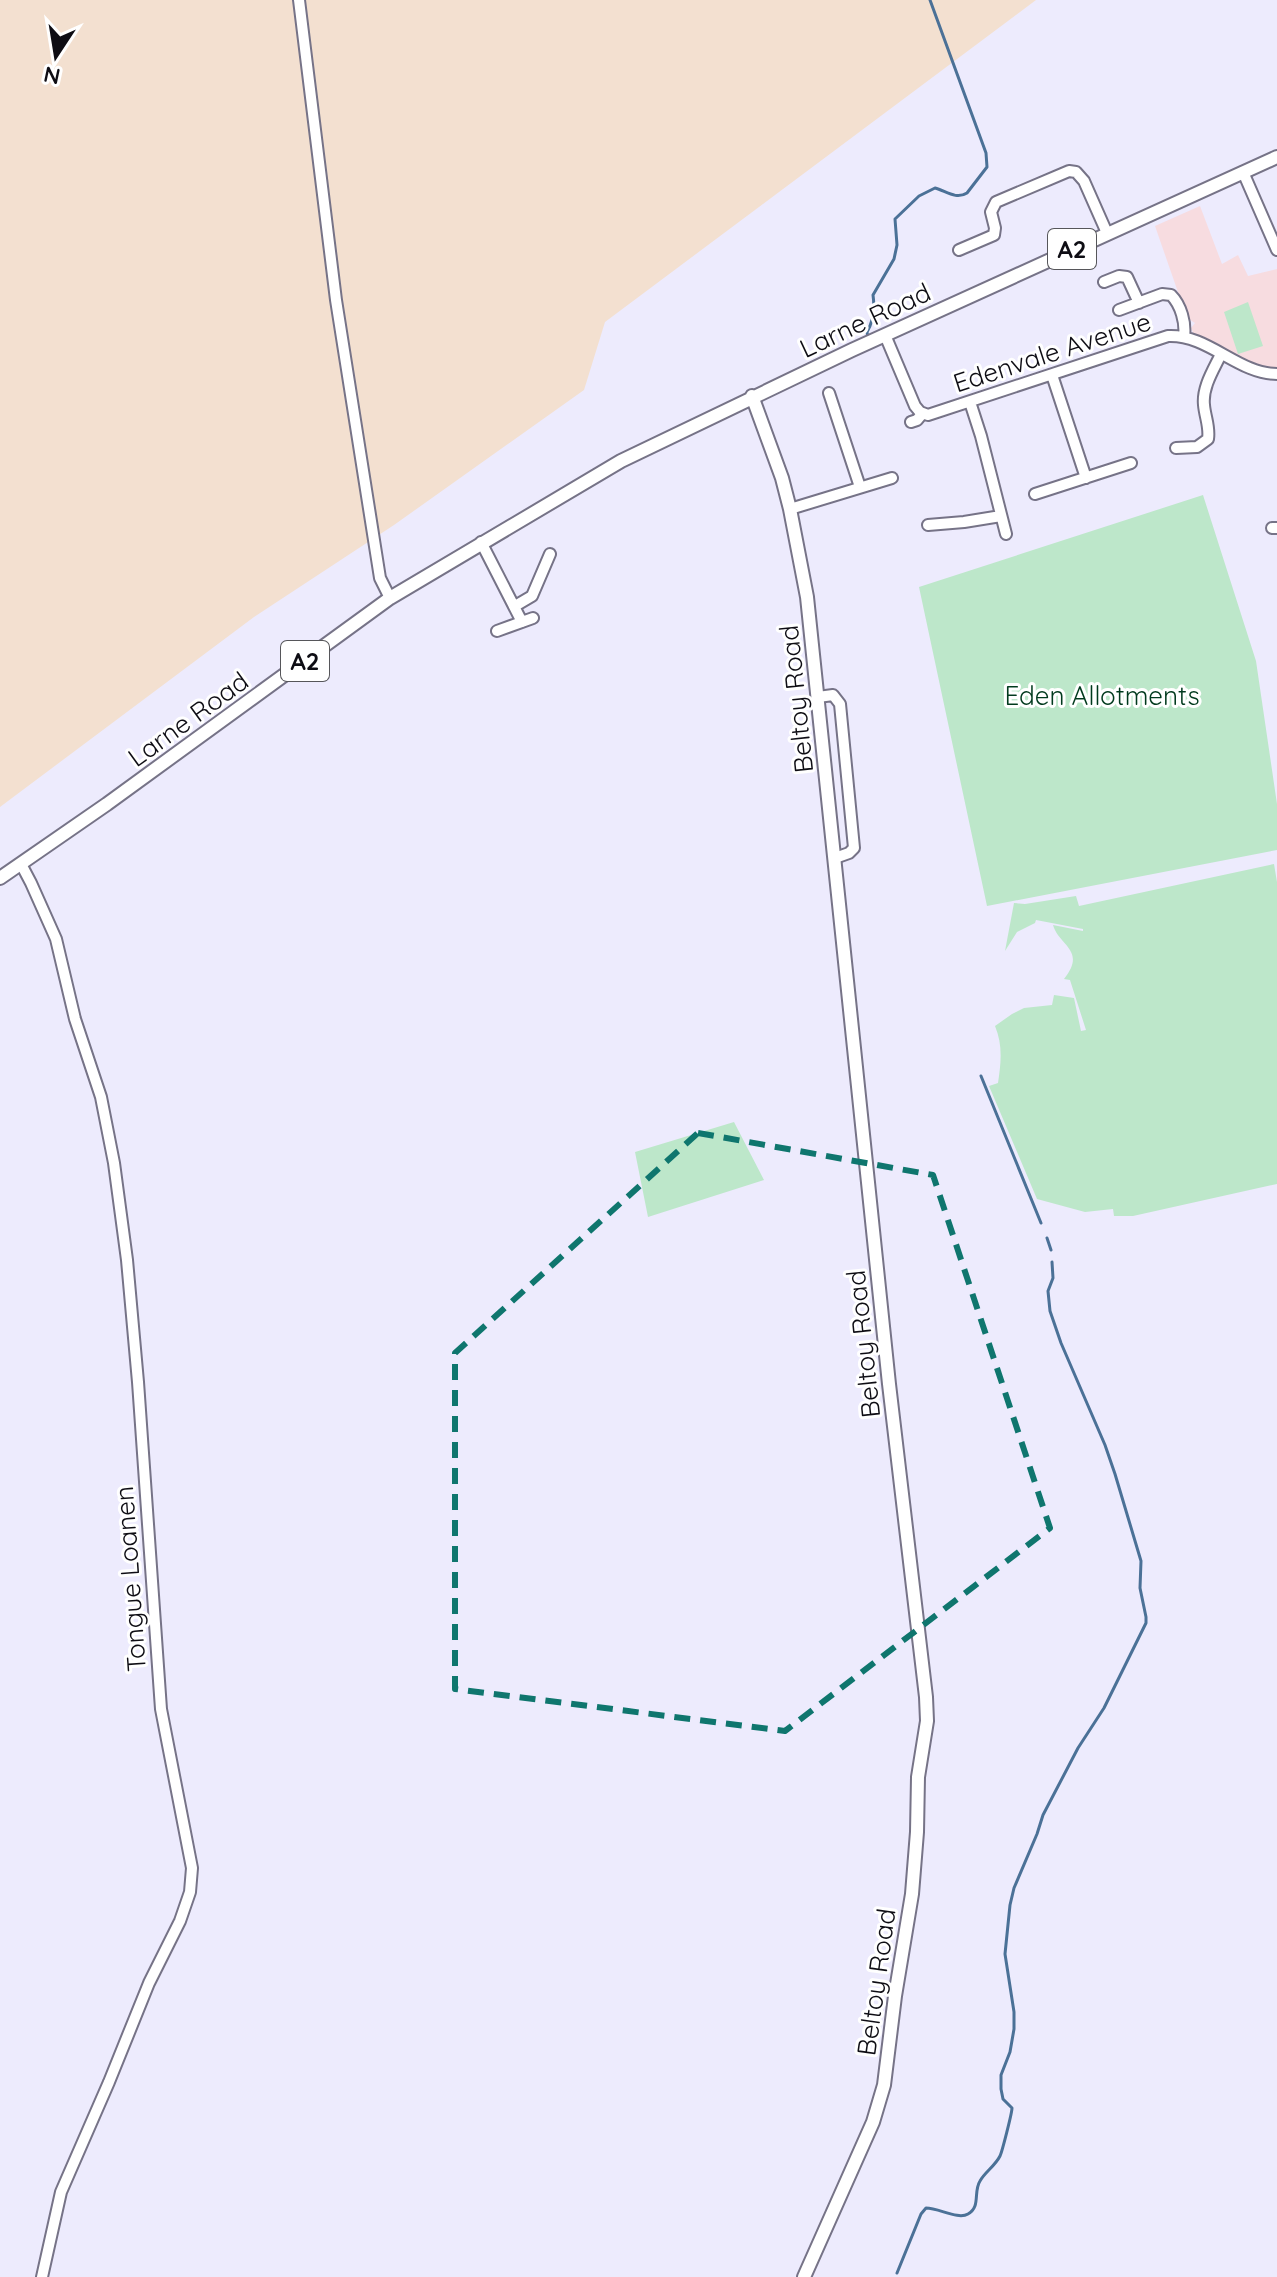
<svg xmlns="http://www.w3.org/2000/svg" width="1277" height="2277" font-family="Quicksand,sans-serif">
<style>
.industrial{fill:#f3e0d0}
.education{fill:#f7dce0}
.green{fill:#bde7ca}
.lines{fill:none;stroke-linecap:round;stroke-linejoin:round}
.stream{stroke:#4b7197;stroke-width:3}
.minor-casing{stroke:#767387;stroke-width:14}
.major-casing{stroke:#767387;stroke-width:16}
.minor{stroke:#fff;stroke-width:10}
.major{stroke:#fff;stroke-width:12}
.marked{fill:none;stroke:#0f766e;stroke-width:6;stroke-dasharray:16 10;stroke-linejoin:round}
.labels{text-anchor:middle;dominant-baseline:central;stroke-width:6;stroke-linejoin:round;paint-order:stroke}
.shield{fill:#fff;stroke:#56565a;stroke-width:2}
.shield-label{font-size:24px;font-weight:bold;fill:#0e0d14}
.street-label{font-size:26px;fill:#0e0d14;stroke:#fff}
.park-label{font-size:26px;fill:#003a1d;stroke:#fff}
</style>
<rect width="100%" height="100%" fill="#edebfd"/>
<path class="industrial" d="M 0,0 L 1036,0 L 605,322 L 584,390 L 394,525 L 254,617 L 0,807 Z"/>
<path class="education" d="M 1200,206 L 1222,264 L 1238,255 L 1248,276 L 1277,269 L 1277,368 L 1262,369 L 1194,335 L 1191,328 L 1195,323 L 1187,318 L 1155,226 Z"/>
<path class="green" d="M 1248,302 L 1263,346 L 1238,354 L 1224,312 Z
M 1203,495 L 1256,661 L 1277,804 L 1277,850 L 987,906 L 919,587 Z
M 1274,864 L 1277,882 L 1277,1184 L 1133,1216 L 1114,1216 L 1113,1209 L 1085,1212 L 1037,1199 L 989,1086 L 998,1083 C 1001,1063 1003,1045 995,1026 L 1012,1014 L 1024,1008 L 1052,1005 L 1054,995 L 1074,998 L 1081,1031 L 1086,1030 L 1070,980 L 1064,979 C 1087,950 1059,946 1053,925 L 1083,931 L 1083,929 L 1036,920 L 1035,923 L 1017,932 L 1005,951 L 1014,903 L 1025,904 L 1076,896 L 1079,906 Z
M 734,1122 L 764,1180 L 648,1217 L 635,1152 Z"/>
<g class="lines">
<path class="stream" d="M 868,338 L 867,332 C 874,320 875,309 873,295 L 894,259 L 897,245 L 895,219 L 919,196 L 935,188 C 946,191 956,200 967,193 L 987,167 L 986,153 L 930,0
M 981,1076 L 1041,1223
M 1047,1238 L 1051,1250
M 897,2273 L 921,2214 L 926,2208 C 939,2208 958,2220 968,2214 C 981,2207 973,2192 980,2181 C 985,2172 995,2166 1000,2156 C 1002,2152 1012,2113 1012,2108 L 1003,2099 L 1001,2089 L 1001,2075 L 1010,2052 L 1014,2029 L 1014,2012 L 1005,1954 L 1010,1905 L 1014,1888 L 1037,1834 L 1043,1815 L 1078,1748 L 1104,1708 L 1146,1623 L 1146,1617 L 1140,1588 L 1141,1561 L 1115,1474 L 1105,1445 L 1061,1343 L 1050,1311 L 1048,1291 L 1053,1278 L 1052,1262"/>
<g class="minor-casing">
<path id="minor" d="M 299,0 L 336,300 L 380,578 L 390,598
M 1243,172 L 1277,250
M 959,250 L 994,235 L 995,228 L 991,212 L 996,202 L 1069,171 L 1076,172 L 1084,181 L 1107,233
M 1104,282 L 1119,276 L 1127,277 L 1139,303
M 1119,310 L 1162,294 L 1171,295 C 1181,305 1186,323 1184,337
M 885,335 L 915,406 L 920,412 L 928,415 L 1168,336 C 1208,334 1238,374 1277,374
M 1052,375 L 1086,478
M 829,393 L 860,487
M 970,402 L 981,436 L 1006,534
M 911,422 L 917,420 L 922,414
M 1176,448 L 1197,447 L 1208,439 C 1210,427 1205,417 1204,405 C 1202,387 1214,369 1221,354
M 1035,494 L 1131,463
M 790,509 L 892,478
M 928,525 L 964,522 L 1001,516
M 1272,528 L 1277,528
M 481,542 L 522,622
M 515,606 L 532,596 L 550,554
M 497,631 L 533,618
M 818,697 L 833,695 L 840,704 L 854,848 L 849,853 L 835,858
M 21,864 L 31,883 L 56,939 L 75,1019 L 101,1097 L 114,1163 L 127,1260 L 138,1382 L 161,1709 L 192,1868 L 190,1892 L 180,1921 L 149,1983 L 109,2082 L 61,2192 L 42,2277"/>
</g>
<g class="major-casing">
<path id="major" d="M 752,396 L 782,478 L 790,509 L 807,597 L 889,1384 L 926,1697 L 927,1721 L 918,1777 L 917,1832 L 912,1894 L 895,1996 L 884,2085 L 873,2122 L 804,2277
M 0,878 L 107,804 L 390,598 L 621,461 L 852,350 L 1277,157"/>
</g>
<use href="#minor" class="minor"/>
<use href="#major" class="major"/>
</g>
<path class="marked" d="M 698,1133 L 933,1175 L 1050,1528 L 785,1731 L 455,1689 L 455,1353 Z"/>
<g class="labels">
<g class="shield">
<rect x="1048" y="229" width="48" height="40" rx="6"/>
<rect x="281" y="641" width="48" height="40" rx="6"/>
</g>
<g class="shield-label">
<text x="1072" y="249">A2</text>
<text x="305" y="661">A2</text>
</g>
<g class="street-label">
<text transform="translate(865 320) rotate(-25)">Larne Road</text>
<text transform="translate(1052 352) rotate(-18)">Edenvale Avenue</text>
<text transform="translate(796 699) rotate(-96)">Beltoy Road</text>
<text transform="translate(188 719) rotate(-36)">Larne Road</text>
<text transform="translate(863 1344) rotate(-96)">Beltoy Road</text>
<text transform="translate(130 1579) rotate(-94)">Tongue Loanen</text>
<text transform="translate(876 1982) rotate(-82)">Beltoy Road</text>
</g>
<g class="park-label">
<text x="1102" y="695">Eden Allotments</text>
</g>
</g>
<g transform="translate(56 56) rotate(192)" stroke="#ffffff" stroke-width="6" paint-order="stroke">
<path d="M0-6L14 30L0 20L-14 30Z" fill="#0e0d14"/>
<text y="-12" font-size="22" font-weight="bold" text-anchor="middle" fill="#0e0d14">N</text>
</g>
</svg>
